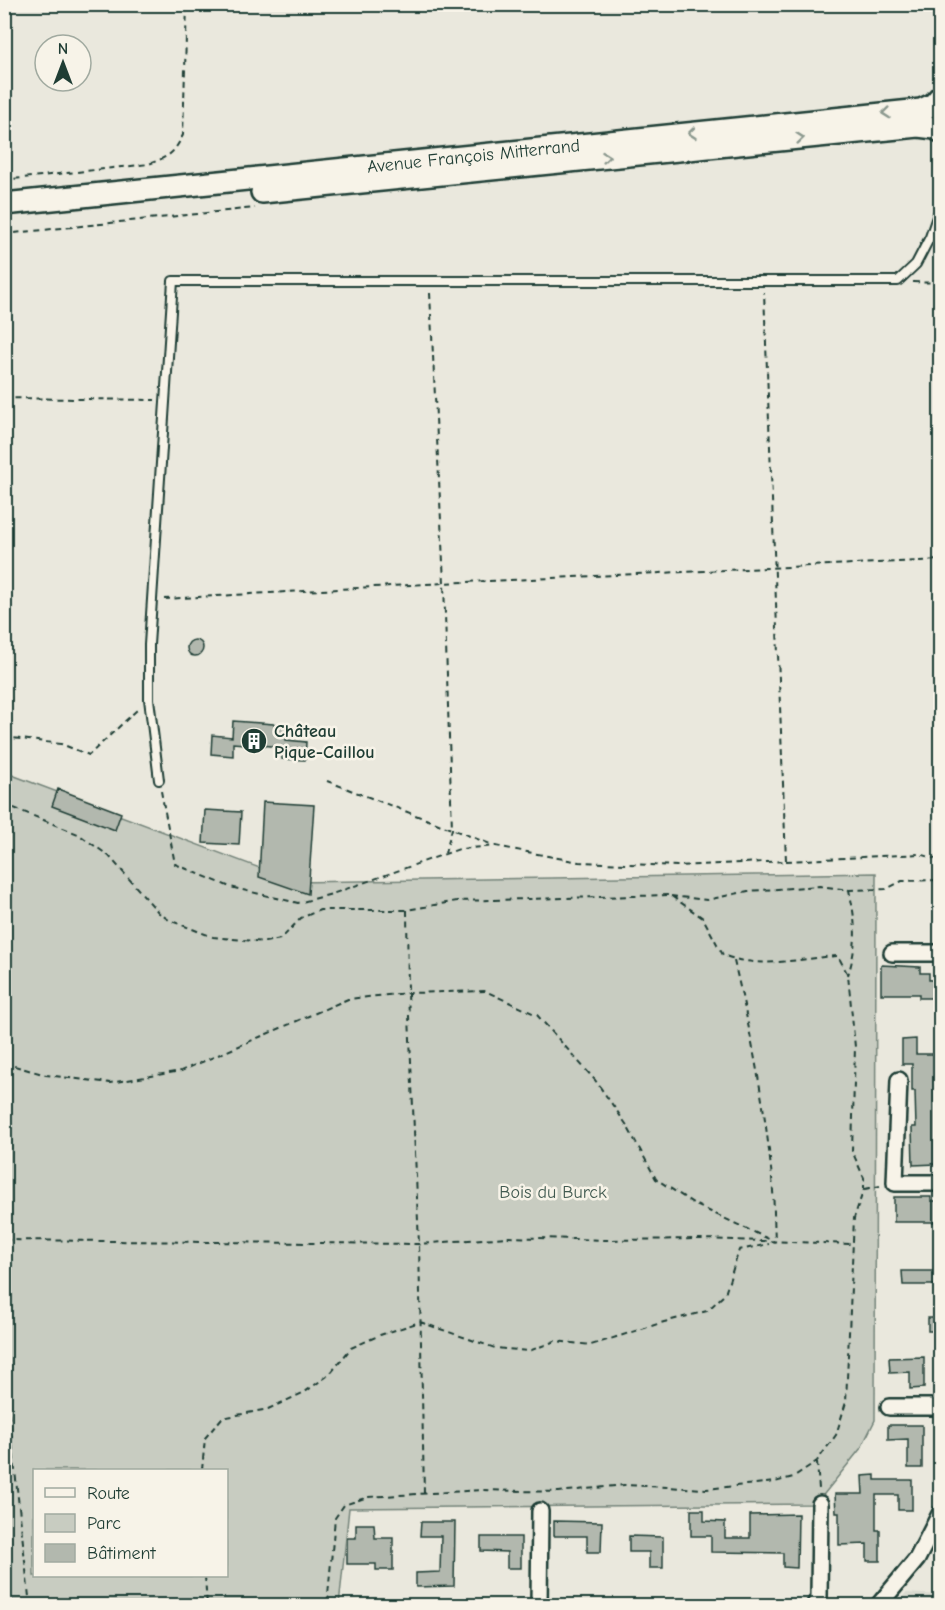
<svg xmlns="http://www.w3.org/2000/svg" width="945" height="1610" font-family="'Comic Neue',sans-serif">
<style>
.built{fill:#d9dacf}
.green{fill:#c8ccc1;stroke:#74847a;stroke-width:1.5;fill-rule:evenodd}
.building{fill:#b2b8ae;stroke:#1f3d34;stroke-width:1.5}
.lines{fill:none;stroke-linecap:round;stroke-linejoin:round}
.service-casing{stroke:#1f3d34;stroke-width:12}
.minor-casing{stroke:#1f3d34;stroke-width:20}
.secondary-casing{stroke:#1f3d34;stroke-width:26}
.path{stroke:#1f3d34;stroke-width:2;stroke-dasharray:6 4.5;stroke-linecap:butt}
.service{stroke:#f7f3e8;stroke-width:8}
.minor{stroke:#f7f3e8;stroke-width:15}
.secondary{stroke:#f7f3e8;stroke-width:21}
.oneway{stroke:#8b988e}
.labels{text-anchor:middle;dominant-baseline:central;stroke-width:5;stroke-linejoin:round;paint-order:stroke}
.street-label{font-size:18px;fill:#1f3d34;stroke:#f7f3e8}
.poi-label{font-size:18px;font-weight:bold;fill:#1f3d34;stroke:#f7f3e8;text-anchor:start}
.park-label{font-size:18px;fill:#415a50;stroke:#f7f3e8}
</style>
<rect width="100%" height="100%" fill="#eae8dd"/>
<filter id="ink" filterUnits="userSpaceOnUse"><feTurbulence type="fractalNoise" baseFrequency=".0167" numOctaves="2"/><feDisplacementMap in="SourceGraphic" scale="12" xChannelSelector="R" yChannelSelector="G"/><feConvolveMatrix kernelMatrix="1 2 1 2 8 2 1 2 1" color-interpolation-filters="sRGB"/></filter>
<g filter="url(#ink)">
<path class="built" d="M 906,1593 L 940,1595 L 940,1605 L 894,1605 Z"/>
<path class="green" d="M 4,772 L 297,882 L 876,873 L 875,1420 L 861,1448 L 816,1504 L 349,1508 L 339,1605 L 5,1605 ZM 34,1470 L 226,1470 L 226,1576 L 34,1576 Z"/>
<path class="building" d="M187 648a8 8 0 1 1 16 0a8 8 0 1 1-16 0Z
M 233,721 L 287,725 L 286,740 L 306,742 L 305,760 L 282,759 L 283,747 L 233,743 L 233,756 L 211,754 L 212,735 L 232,737 Z
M 58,789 L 121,813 L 115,830 L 52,806 Z
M 263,802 L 314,805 L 308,894 L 259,877 Z
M 205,810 L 241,812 L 239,845 L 203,843 Z
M 881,965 L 920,967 L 920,973 L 929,973 L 929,980 L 940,980 L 940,998 L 919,998 L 919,994 L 881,994 Z
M 916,1039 L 916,1054 L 936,1054 L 936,1091 L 940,1091 L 940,1127 L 937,1127 L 937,1164 L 913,1165 L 912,1127 L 916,1127 L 915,1091 L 912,1091 L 912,1064 L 902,1064 L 902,1040 Z
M 894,1197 L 931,1197 L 931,1201 L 940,1201 L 940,1222 L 894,1222 Z
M 902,1271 L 940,1271 L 940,1285 L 903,1285 Z
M 928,1318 L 940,1318 L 940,1331 L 928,1331 Z
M 924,1357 L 924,1388 L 910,1389 L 910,1372 L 890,1373 L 889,1358 Z
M 888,1425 L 922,1425 L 922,1468 L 908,1468 L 908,1439 L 888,1440 Z
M 875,1475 L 875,1480 L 912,1480 L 912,1510 L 898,1510 L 898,1495 L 876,1495 L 876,1530 L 880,1530 L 880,1561 L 867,1561 L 867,1544 L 839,1545 L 839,1513 L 836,1513 L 835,1494 L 863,1494 L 862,1476 Z
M 691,1510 L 704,1510 L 704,1521 L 725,1522 L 725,1538 L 750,1538 L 750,1515 L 798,1514 L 797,1568 L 783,1567 L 783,1553 L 711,1552 L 711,1536 L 691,1536 Z
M 554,1521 L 602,1522 L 601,1552 L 587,1552 L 587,1536 L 554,1536 Z
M 421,1522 L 455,1522 L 454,1586 L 416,1587 L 416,1573 L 440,1572 L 441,1536 L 420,1536 Z
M 356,1524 L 374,1524 L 375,1538 L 393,1538 L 393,1570 L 376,1570 L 376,1564 L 347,1564 L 347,1538 L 356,1538 Z
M 629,1536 L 663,1537 L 663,1568 L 649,1568 L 649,1552 L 629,1552 Z
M 481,1537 L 521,1537 L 521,1568 L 507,1568 L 507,1552 L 481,1551 Z"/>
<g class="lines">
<g class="service-casing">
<path id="service" d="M 159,780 L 149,699 L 149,645 L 173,281 L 898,281 L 916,264 L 930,237 L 940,208"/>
</g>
<g class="minor-casing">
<path id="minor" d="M 892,953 L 940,953
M 899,1080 L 895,1183 L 940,1183
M 889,1407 L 940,1407
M 539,1606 L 540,1511
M 814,1606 L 819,1598 L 820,1504
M 878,1606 L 917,1559 L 940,1514"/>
</g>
<g class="secondary-casing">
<g id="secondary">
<path d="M 262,192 L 918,126 L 935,128 L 940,131"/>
<path id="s1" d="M 4,204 L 921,110 L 934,104 L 940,97"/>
</g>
</g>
<path class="path" d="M 933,80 L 940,67
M 4,180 L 149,164 C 169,156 173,155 183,135 L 187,4
M 4,234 L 255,208
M 913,282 L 940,283
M 430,293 L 444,583 L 452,829 L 445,853
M 4,398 L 155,400
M 164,599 L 444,583 L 940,560
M 4,737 L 61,744 L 89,755 L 138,709
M 327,781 L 493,845
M 161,791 L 175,864 L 230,887 L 298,903 L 332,894 L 459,849 L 496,846 L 579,862 L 677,866 L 786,861 L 764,292
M 4,804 L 78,834 L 109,856 L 159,913 L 169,920 L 213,937 L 265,942 L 281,939 L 301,918 L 320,910 L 407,910 L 457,901 L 670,895 L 703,918 L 723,955 C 760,970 800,958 838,956 L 848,975 L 855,1047 L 852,1151 L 864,1178 L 864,1189 L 854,1218 L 846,1402 L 836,1435 L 817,1461 L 793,1477 L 775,1482 L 706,1489 L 624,1485 L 559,1492 L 481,1490 L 368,1497 L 344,1505 L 335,1518 L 327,1606
M 786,861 L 920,854 L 940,860
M 849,890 L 886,889 L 902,881 L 940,880
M 671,896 L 707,900 L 748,891 L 820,886 L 849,890 C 856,921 858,944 848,975
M 407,910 L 408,993 L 419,1244 L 424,1494
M 734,961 C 750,1029 764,1099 771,1169 C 774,1193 774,1218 775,1242
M 4,1063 L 46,1075 L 110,1083 L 181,1071 L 348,999 L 408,993 L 485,991 L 537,1015 L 595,1080 L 626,1124 L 656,1179 L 696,1205 L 775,1242
M 865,1189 L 880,1186
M 4,1240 L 419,1244 L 507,1237 L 606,1240 L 702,1239 L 852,1244
M 4,1371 L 30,1606
M 817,1462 L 819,1489
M 202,1470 L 205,1438 L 222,1418 L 268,1409 L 305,1392 L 330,1374 L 351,1348 L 380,1335 L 420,1322 L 495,1348 L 529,1351 L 555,1341 L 591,1345 L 664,1322 L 707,1311 L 725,1294 L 739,1250 L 769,1244
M 205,1576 L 207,1606"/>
<use href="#service" class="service"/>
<use href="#minor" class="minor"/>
<use href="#secondary" class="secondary"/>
</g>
<defs><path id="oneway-chevron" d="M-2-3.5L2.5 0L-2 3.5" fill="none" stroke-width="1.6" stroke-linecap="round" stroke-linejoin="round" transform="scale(1.5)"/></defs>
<g class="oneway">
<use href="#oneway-chevron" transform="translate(886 113) rotate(174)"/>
<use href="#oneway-chevron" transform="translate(692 133) rotate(174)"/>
<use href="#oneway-chevron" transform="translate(800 138) rotate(-6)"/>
<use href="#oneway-chevron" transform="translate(606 157) rotate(-6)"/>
</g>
</g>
<defs>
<g id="building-disc" transform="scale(1.35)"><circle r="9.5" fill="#1f3d34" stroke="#f7f3e8"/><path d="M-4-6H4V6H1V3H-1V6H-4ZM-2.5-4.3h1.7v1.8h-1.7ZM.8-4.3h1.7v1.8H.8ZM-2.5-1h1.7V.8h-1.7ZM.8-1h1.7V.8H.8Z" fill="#fff"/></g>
</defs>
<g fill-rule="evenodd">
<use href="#building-disc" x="254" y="741"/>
</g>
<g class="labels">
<g class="street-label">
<text stroke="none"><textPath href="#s1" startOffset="472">Avenue François Mitterrand</textPath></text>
</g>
<g class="poi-label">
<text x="274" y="731">Château<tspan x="274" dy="21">Pique-Caillou</tspan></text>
</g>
<g class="park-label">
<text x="553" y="1192">Bois du Burck</text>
</g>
</g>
<rect width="945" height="1610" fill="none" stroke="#f7f3e8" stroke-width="24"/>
<rect x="12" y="12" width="921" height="1586" fill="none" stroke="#1f3d34" stroke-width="2" filter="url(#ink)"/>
<rect x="33" y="1469" width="195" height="108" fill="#f7f3e8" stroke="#a1aaa0" stroke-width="1.5"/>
<rect x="45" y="1488" width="30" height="9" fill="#f7f3e8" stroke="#a1aaa0" stroke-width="1.5"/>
<text x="87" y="1499" font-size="18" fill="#1f3d34">Route</text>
<rect x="45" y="1514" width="30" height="18" fill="#c8ccc1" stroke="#a1aaa0" stroke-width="1.5"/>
<text x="87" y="1529" font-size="18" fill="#1f3d34">Parc</text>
<rect x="45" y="1544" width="30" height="18" fill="#b2b8ae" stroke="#a1aaa0" stroke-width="1.5"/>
<text x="87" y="1559" font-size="18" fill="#1f3d34">Bâtiment</text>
<g transform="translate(63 63)"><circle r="28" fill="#f7f3e8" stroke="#a1aaa0" stroke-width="1.5"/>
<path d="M0-4.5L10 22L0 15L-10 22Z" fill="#1f3d34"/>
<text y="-9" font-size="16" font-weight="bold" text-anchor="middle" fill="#1f3d34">N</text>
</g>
</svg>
